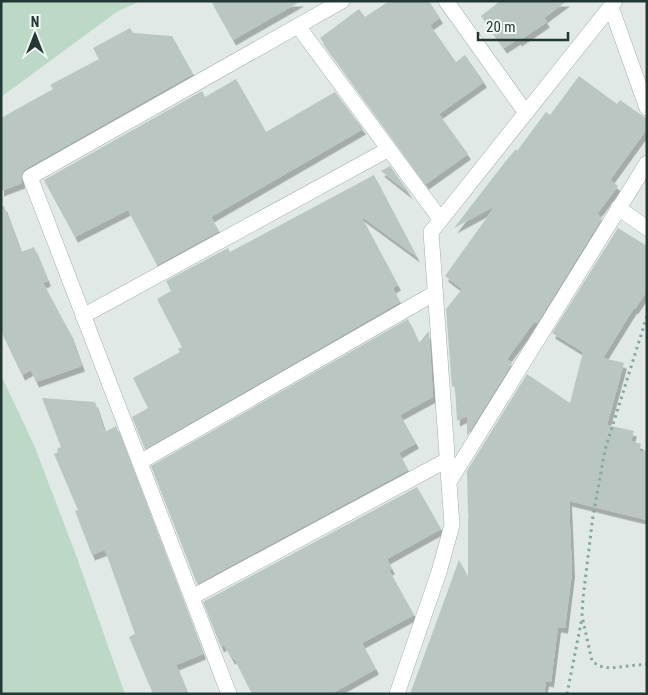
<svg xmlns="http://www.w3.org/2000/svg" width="648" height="695" font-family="'Roboto Condensed',sans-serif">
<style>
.green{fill:#bcd8c6}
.building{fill:#b9c6c2;filter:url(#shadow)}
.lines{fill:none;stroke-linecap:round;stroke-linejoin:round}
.street-casing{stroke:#a4b0ad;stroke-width:16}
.path{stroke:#85a9a1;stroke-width:3;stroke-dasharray:2.5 4;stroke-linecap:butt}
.street{stroke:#fff;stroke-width:15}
</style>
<defs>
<filter id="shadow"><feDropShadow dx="3" dy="5.5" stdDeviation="0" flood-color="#0004"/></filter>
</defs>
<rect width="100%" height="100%" fill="#e1e9e6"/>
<path class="green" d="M 1,1 L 141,1 L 118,11 L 1,97 Z
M 1,375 L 34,445 L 76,555 L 125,694 L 1,694 Z"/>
<path class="building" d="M 211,1 L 301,1 L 233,40 Z
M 389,1 L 429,1 L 440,18 L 430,25 L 456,62 L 465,55 L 484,82 L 439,114 L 468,154 L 426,184 L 320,38 L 359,9 L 365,17 Z
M 500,1 L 567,1 L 544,18 L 547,22 L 519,41 L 518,39 L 504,48 L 481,16 Z
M 130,28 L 133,33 L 172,36 L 193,74 L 25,169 L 21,176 L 22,183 L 1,191 L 1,118 L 53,89 L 50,85 L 99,59 L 93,48 Z
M 579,76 L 617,104 L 620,100 L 647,119 L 647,129 L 610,180 L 618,186 L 597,214 L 602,218 L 537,323 L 534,322 L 507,359 L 512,363 L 467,436 L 467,416 L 457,421 L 455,386 L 452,387 L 446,309 L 462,289 L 445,276 L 495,206 L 454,228 L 505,162 L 516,149 L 517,151 L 546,112 L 550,115 Z
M 236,79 L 266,132 L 335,92 L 363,129 L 211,217 L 219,231 L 157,265 L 128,210 L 75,237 L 44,180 L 202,91 L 205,97 Z
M 390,166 L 410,194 L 381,171 Z
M 374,175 L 417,257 L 361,216 L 398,285 L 393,288 L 400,302 L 145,449 L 132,417 L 148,408 L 133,378 L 180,352 L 178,349 L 182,347 L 157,299 L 171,291 L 166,281 L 228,248 L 230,252 Z
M 1,206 L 4,206 L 21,252 L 34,247 L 48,281 L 43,283 L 70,333 L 82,366 L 36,382 L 31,370 L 22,375 L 1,331 Z
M 618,228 L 647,246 L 647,291 L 635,309 L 634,308 L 603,358 L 624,363 L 607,425 L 634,431 L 631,441 L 641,444 L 639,451 L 647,451 L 647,520 L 569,501 L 572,572 L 565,628 L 558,627 L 551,682 L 546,681 L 544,694 L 410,694 L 459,560 L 468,577 L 468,519 L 469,514 L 468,515 L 467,471 L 527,374 L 570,403 L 583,352 L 552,333 Z
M 408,319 L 419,343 L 429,331 L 433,397 L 400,415 L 416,443 L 399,453 L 408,470 L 197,584 L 151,466 Z
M 42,398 L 95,402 L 105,432 L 116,426 L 203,654 L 176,665 L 188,694 L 153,694 L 129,637 L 135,634 L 105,550 L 92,555 L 75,511 L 78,510 L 54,454 L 58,452 L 57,449 L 61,447 Z
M 417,487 L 441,529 L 387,559 L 392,569 L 389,570 L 414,615 L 362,643 L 376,669 L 331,694 L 252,694 L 234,658 L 232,659 L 224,645 L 221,647 L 203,602 Z"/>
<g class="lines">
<g class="street-casing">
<path id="street" d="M 446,1 L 526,113
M 611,7 L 647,108
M 298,26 L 441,220
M 618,208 L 647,228
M 83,316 L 389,149
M 140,462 L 435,293
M 449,482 L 647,163
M 192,597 L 447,460
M 229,694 L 30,177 L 342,1
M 397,694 L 439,572 L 452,525 L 431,232 L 615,1"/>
</g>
<path class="path" d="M 647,316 L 605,450 L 593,516 L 583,598 L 582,616 L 592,661 L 599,666 L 610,668 L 647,664
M 567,694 L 582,618"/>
<use href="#street" class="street"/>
</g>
<rect width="648" height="695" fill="none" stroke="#233834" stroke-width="5"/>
<g transform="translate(35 35)" stroke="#f0f6f4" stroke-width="4" paint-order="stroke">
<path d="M0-4L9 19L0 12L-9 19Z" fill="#233834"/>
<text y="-8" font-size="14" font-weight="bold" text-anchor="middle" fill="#233834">N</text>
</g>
<path d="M478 32v8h90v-8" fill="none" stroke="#233834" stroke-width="2.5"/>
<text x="486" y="32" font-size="15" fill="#233834" stroke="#f0f6f4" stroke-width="4" paint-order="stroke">20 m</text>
</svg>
